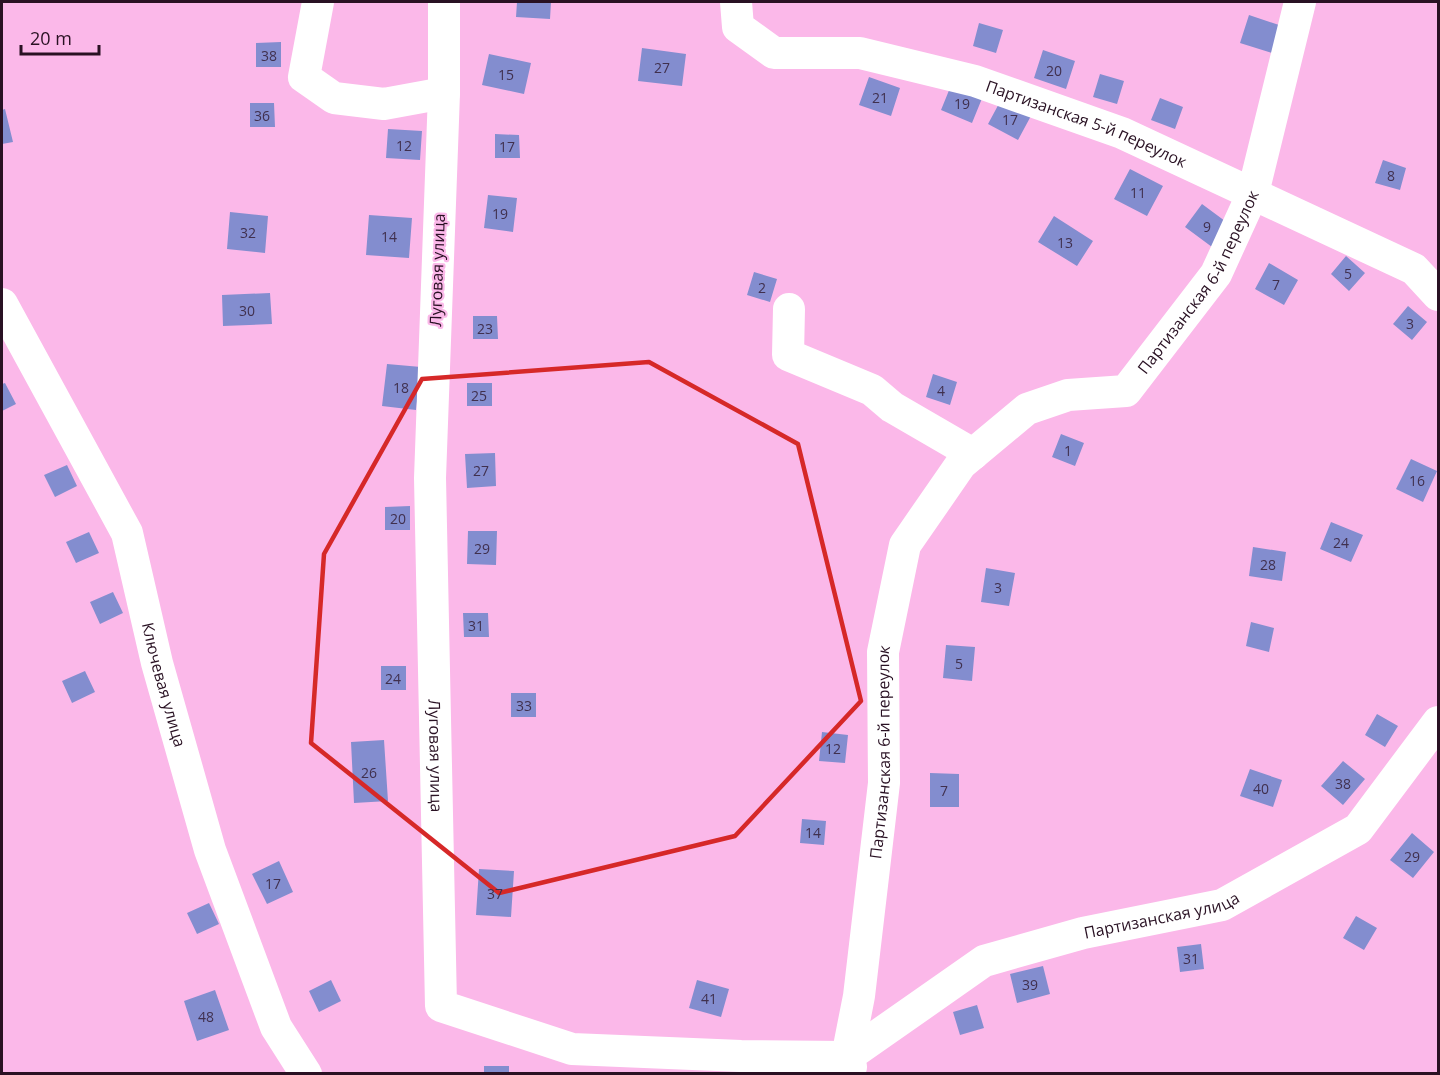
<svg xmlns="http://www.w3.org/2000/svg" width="1440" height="1075" font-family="'Open Sans',sans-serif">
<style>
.building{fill:#838dcf}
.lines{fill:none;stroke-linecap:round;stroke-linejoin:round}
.minor{stroke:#fff;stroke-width:32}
.marked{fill:none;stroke:#d62828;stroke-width:4.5;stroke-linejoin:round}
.labels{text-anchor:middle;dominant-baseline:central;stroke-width:4.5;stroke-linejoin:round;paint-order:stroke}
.number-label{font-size:14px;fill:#40304e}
.street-label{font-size:16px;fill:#291123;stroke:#fbb8e9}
</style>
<rect width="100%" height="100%" fill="#fbb8e9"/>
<path class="building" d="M 517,2 L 551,2 L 550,19 L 516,17 Z
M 1249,15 L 1282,26 L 1272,53 L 1240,43 Z
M 979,23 L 1003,30 L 996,53 L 973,46 Z
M 281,42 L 281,67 L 256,67 L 256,43 Z
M 642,48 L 686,54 L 682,86 L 638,81 Z
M 1043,50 L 1075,61 L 1066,89 L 1034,78 Z
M 489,54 L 531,63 L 524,94 L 482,85 Z
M 1100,74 L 1124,81 L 1117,104 L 1093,97 Z
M 869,77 L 900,88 L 891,116 L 859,105 Z
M 952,83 L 983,96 L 972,123 L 941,110 Z
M 1002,98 L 1032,114 L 1018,140 L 988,124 Z
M 1160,98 L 1183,107 L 1175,129 L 1151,120 Z
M 250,103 L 274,103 L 275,127 L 250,127 Z
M 5,109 L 13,142 L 2,144 L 2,110 Z
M 388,129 L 422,131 L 420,160 L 386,158 Z
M 495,134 L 519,135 L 520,158 L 495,158 Z
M 1383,160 L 1406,168 L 1400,190 L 1375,183 Z
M 1130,169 L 1163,186 L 1147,216 L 1114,199 Z
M 488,195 L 517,198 L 513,232 L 484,228 Z
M 1202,204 L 1229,224 L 1212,247 L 1185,227 Z
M 230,212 L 268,216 L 265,253 L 227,249 Z
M 369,215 L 412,218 L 409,258 L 366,255 Z
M 1054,216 L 1093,241 L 1077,266 L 1038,242 Z
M 1346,256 L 1365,273 L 1349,291 L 1331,274 Z
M 1269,263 L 1298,280 L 1284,305 L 1255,289 Z
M 754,272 L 777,279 L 770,302 L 747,295 Z
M 270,293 L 272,324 L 223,326 L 222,295 Z
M 1408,306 L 1427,322 L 1412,340 L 1393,324 Z
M 473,316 L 497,316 L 498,339 L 473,339 Z
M 387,364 L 421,367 L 416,410 L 382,406 Z
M 933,374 L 957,382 L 950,405 L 926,397 Z
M 5,383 L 16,404 L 2,411 L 2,384 Z
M 467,383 L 492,383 L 492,406 L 467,406 Z
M 1061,434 L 1084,443 L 1075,466 L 1052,457 Z
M 495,453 L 496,486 L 467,488 L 465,454 Z
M 1411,459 L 1437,471 L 1423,502 L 1396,489 Z
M 67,465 L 77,486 L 55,497 L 44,475 Z
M 410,506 L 410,530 L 385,530 L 385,507 Z
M 1331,522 L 1363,535 L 1351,562 L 1320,549 Z
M 468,531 L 497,531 L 496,565 L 467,564 Z
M 89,532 L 99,553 L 76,563 L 66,542 Z
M 1253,547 L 1286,552 L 1282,581 L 1249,576 Z
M 986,568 L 1015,573 L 1009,606 L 981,602 Z
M 113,592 L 123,613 L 100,624 L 90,602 Z
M 463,613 L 488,613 L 489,637 L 464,637 Z
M 1251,622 L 1274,628 L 1269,652 L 1246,646 Z
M 946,645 L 975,647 L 972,681 L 943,678 Z
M 381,666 L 406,666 L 406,690 L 381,690 Z
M 85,671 L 95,692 L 72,703 L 62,681 Z
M 511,693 L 536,693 L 536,717 L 511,717 Z
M 1377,714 L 1398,726 L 1385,747 L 1365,735 Z
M 822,732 L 848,735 L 845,763 L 819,761 Z
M 384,740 L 388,801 L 354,803 L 351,742 Z
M 1343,761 L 1365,779 L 1343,805 L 1321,786 Z
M 1250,769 L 1282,780 L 1273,807 L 1240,796 Z
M 930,773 L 959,774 L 959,807 L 930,807 Z
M 802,819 L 826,821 L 824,845 L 800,843 Z
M 1412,833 L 1434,852 L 1413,878 L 1390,860 Z
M 279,861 L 293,892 L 267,904 L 252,874 Z
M 479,869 L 514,871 L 511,917 L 476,915 Z
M 209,903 L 219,924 L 197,934 L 187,913 Z
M 1356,916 L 1377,928 L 1364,950 L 1343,938 Z
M 1201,944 L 1204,969 L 1180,972 L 1177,947 Z
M 1043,966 L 1050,994 L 1017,1003 L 1010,974 Z
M 331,980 L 341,1001 L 319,1012 L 309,991 Z
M 697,980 L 729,989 L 721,1017 L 689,1008 Z
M 215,990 L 229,1030 L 197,1041 L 184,1001 Z
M 977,1005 L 984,1028 L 960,1035 L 953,1012 Z
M 484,1066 L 509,1066 L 509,1074 L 484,1074 Z"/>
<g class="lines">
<g class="minor">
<path d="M 318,2 L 304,77 L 334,98 L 384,104 L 444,93"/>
<path id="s1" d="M 444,2 L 444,93 L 430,478 L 441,1006 L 572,1049 L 741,1056 L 847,1057 L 984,961 L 1083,933 L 1222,905 L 1358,829 L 1438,722"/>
<path id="s2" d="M 736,2 L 738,27 L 774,53 L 860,53 L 975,81 L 1122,133 L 1414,269 L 1438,295"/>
<path id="s3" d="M 2,304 L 127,533 L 157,663 L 210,850 L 276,1027 L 306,1074"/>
<path d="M 789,309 L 788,355 L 872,390 L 892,407 L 973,454"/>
<path id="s4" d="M 851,1067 L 847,1057 L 859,996 L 884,783 L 883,652 L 905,545 L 961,464 L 1027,409 L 1068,395 L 1126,391 L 1216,274 L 1253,193 L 1300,2"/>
</g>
</g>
<path class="marked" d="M 649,362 L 798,444 L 861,701 L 735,836 L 499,893 L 311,743 L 324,554 L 422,379 Z"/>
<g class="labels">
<g class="number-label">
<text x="269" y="55">38</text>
<text x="662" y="67">27</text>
<text x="1054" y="70">20</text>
<text x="506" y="74">15</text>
<text x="880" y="97">21</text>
<text x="962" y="103">19</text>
<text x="262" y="115">36</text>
<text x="1010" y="119">17</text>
<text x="404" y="145">12</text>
<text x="507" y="146">17</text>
<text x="1391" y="175">8</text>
<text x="1138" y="192">11</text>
<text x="500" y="213">19</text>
<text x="1207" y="226">9</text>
<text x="248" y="232">32</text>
<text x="389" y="236">14</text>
<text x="1065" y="242">13</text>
<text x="1348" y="273">5</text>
<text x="1276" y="284">7</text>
<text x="762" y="287">2</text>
<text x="247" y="310">30</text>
<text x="1410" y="323">3</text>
<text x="485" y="328">23</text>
<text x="401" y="387">18</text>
<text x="941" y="390">4</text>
<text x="479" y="395">25</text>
<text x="1068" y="450">1</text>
<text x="481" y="470">27</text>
<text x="1417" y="480">16</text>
<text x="398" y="518">20</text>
<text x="1341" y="542">24</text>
<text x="482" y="548">29</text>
<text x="1268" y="564">28</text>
<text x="998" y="587">3</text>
<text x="476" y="625">31</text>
<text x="959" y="663">5</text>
<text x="393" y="678">24</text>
<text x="524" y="705">33</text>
<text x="833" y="748">12</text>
<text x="369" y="772">26</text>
<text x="1343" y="783">38</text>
<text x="1261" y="788">40</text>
<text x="944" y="790">7</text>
<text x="813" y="832">14</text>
<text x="1412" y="856">29</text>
<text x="273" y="883">17</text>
<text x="495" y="893">37</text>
<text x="1191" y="958">31</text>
<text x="1030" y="984">39</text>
<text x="709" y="998">41</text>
<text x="206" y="1016">48</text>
</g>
<g class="street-label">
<text stroke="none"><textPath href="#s2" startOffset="393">Партизанская 5-й переулок</textPath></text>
<text transform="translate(437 270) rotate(-88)">Луговая улица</text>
<text stroke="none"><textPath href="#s4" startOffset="945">Партизанская 6-й переулок</textPath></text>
<text stroke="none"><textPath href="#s3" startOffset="417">Ключевая улица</textPath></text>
<text stroke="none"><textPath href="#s4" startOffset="318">Партизанская 6-й переулок</textPath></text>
<text stroke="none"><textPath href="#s1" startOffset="754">Луговая улица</textPath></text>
<text stroke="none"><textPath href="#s1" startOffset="1768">Партизанская улица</textPath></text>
</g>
</g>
<rect width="1440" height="1075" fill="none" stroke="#291123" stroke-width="6"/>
<path d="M21 45v9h78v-9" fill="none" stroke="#291123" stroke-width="3"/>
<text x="30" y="45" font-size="18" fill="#291123" stroke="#fbb8e9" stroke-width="4.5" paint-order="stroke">20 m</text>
</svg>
